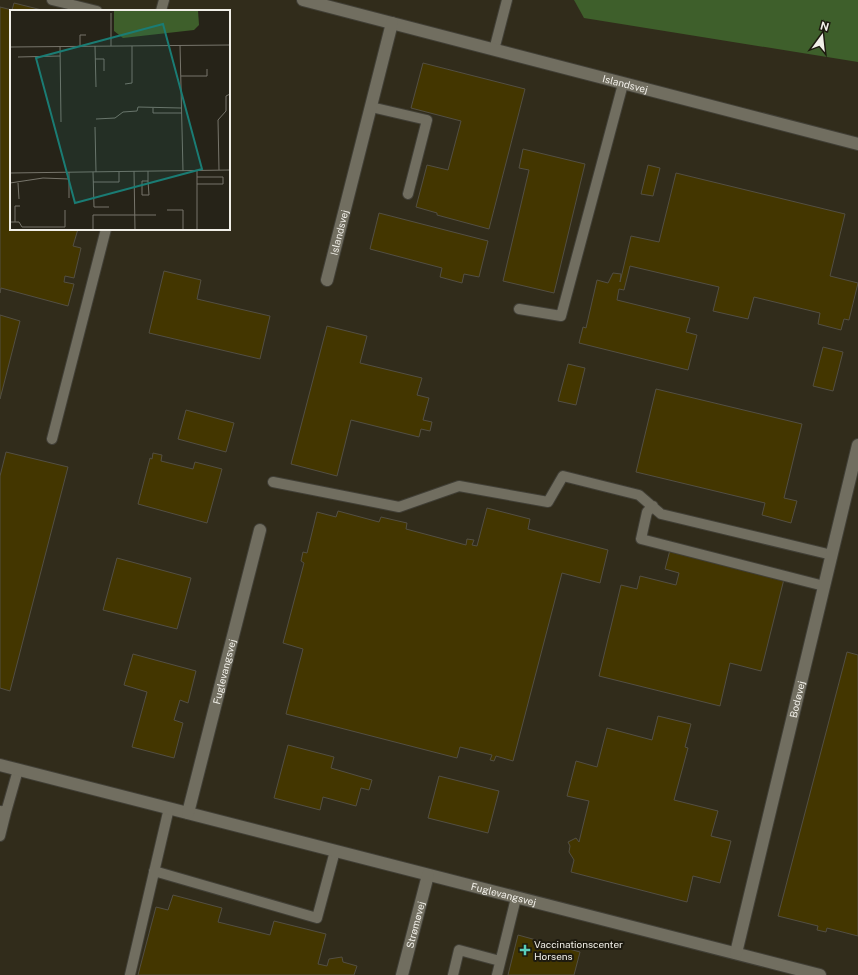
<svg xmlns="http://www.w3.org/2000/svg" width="858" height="975" font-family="'Public Sans',sans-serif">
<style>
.built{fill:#312c1b;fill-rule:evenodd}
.forest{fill:#3e5f2b}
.building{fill:#433600;stroke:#534f43}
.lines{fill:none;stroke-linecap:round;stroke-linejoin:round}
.lane-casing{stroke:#413f36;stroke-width:12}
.street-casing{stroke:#413f36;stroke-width:14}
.lane{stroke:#716e60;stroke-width:10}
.street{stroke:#716e60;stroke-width:12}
.poi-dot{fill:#5acebc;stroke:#1d1a0f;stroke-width:1.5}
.labels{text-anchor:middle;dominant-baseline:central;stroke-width:4;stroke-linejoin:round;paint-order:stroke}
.street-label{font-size:10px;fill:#f1efe8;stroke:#1d1a0f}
.poi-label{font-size:10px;fill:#f1efe8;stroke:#1d1a0f;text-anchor:start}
.inset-road{fill:none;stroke:#77756b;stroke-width:1}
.view{fill:#1a7c74;fill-opacity:0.15;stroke:#1a7c74;stroke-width:2}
.inset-edge{fill:none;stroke:#f1efe8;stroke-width:2}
</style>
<rect width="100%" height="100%" fill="#262318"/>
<path class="built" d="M 0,0 L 858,0 L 858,975 L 0,975 ZM 11,11 L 229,11 L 229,229 L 11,229 Z"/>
<path class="forest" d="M 574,0 L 858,0 L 858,62 L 584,18 Z"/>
<path class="building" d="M 14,3 L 46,11 L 11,11 L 11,229 L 78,229 L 73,246 L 81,248 L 74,278 L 65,276 L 64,282 L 74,284 L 68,306 L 1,288 L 0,293 L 0,7 L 12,10 Z
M 423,63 L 525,89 L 489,229 L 437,215 L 437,213 L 416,207 L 427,165 L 448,170 L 461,121 L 411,108 Z
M 523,149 L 585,164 L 554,293 L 503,281 L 529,170 L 519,168 Z
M 648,165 L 660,168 L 653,196 L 641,194 Z
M 676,173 L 845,214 L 830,276 L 858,283 L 849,320 L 844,319 L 841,330 L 818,324 L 820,313 L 754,297 L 748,319 L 713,311 L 719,287 L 630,266 L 624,290 L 619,289 L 617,300 L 690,318 L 686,332 L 697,335 L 688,370 L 579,343 L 583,327 L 586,328 L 597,280 L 608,283 L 613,273 L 621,274 L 620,282 L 631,236 L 659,242 Z
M 379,213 L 488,241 L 479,277 L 464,274 L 462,283 L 440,277 L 442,268 L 370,249 Z
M 164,271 L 201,280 L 197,299 L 270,316 L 260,359 L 149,333 Z
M 0,315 L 20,321 L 0,399 Z
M 327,326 L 367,336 L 360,363 L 422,378 L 417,395 L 429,398 L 423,420 L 432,422 L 430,431 L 421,429 L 419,437 L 351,420 L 337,476 L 291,464 Z
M 823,347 L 843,352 L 833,391 L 813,386 Z
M 568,364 L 585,368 L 576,405 L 558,401 Z
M 656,389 L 802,424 L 784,498 L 797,501 L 791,523 L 762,515 L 765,503 L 636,472 Z
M 186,410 L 234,423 L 226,452 L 178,439 Z
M 6,452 L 68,467 L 10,691 L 0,688 L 0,476 Z
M 153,453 L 162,455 L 161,461 L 193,469 L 195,462 L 222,469 L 207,523 L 138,504 L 150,458 L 152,459 Z
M 487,508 L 530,519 L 528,529 L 608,550 L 600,583 L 562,573 L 513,761 L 496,756 L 494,761 L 490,760 L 492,755 L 460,747 L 457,758 L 286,714 L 303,649 L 283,643 L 304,563 L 301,561 L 303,552 L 307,553 L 317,512 L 336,517 L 338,511 L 379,522 L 381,517 L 407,523 L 406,529 L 466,545 L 467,539 L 474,540 L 472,545 L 477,546 Z
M 670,550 L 784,579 L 761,671 L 730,663 L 720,706 L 599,676 L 621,585 L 637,589 L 640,576 L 676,585 L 679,573 L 665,569 Z
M 117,558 L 191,578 L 177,629 L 103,610 Z
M 847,652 L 858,655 L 858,936 L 827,928 L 826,932 L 817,930 L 818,926 L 778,916 Z
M 133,654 L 196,671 L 188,703 L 180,700 L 174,720 L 183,723 L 174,758 L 132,747 L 147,692 L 124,685 Z
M 658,716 L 691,724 L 685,747 L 688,748 L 674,800 L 718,811 L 711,836 L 731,841 L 720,883 L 693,876 L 687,902 L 571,872 L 574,860 L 569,852 L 570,846 L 568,842 L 576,838 L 579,842 L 589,801 L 567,796 L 576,761 L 597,767 L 607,728 L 652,740 Z
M 288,745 L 334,757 L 331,768 L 372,780 L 369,790 L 361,788 L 356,806 L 323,797 L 320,810 L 274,798 Z
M 439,776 L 499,791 L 488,833 L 428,818 Z
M 173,895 L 222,908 L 218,922 L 270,935 L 274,921 L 326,934 L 318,964 L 327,966 L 329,959 L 342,957 L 343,962 L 357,966 L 354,975 L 138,975 L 156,907 L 168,910 Z
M 518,935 L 580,952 L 574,975 L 508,975 Z"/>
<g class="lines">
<g class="lane-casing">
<path id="lane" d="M 52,0 L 97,11
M 161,11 L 164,0
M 494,50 L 507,0
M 371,107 L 427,120 L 408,194
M 519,309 L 561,316 L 623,84
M 52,439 L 106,229
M 273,482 L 399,507 L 459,486 L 548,502 L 563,476 L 639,495 L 661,514 L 832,555
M 653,506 L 647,512 L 641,539 L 824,586
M 0,811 L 6,812 L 18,770
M 0,836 L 6,812
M 154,871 L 317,918 L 335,851
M 130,975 L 169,808
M 453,975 L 459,950 L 500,961
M 497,975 L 516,898"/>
</g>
<g class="street-casing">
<g id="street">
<path id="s1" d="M 303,0 L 858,144"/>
<path id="s2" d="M 327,280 L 392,23"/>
<path id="s3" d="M 0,765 L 820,975"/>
<path id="s4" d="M 188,813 L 260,530"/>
<path id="s5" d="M 736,953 L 858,445"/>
<path id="s6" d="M 402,975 L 428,875"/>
</g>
</g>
<use href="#lane" class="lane"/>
<use href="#street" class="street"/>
</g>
<path class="poi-dot" d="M523 944h4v4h4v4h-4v4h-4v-4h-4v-4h4z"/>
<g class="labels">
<g class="street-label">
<text stroke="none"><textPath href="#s1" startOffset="333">Islandsvej</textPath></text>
<text stroke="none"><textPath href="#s2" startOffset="49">Islandsvej</textPath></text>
<text stroke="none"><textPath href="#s4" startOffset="146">Fuglevangsvej</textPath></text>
<text stroke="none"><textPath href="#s5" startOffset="261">Bodøvej</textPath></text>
<text stroke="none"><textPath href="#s3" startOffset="520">Fuglevangsvej</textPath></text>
<text stroke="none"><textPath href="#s6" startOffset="52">Strømøvej</textPath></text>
</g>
<g class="poi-label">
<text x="534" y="944">Vaccinationscenter<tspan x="534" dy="12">Horsens</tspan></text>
</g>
</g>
<g transform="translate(10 10)">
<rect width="220" height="220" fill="#262318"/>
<path d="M 104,0 L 188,0 L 189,15 L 184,20 L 113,28 L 104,21 Z" fill="#3e5f2b"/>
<path class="inset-road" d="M 101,3 L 101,36M 170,35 L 173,161M 50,36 L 51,112M 70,36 L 70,25 L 76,25M 85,36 L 86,77M 0,37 L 220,35M 8,47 L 50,46M 85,49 L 94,49 L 94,61M 171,66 L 197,66 L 197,59M 115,74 L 122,73 L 122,36M 143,98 L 143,103 L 172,103M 86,109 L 105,108 L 113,102 L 127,101 L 128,97 L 171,98M 85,117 L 86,162M 209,160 L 208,110 L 216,101 L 216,86 L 220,84M 124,161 L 125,220M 138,161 L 138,171 L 139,185 L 132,185 L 132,171 L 138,171M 187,161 L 187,220M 83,162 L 84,197 L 99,197M 0,163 L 220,160M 187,167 L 213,167 L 213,174 L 187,174M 59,169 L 59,188M 83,172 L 109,172 L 109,162M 0,173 L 33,168 L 59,169 L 59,162M 8,173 L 9,189M 157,200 L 173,200 L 173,220M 0,212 L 9,212 L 12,217 L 55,217 L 55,200M 5,212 L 5,196 L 10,196M 83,220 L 83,205 L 146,205"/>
<path class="view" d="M 153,14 L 192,159 L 65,193 L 26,48 Z"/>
<rect width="220" height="220" class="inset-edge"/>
</g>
<g transform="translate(822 36) rotate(15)" stroke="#1d1a0f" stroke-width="3" paint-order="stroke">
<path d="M0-3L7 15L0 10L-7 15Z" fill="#f1efe8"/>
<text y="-6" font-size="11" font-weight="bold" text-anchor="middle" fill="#f1efe8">N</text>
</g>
</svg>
